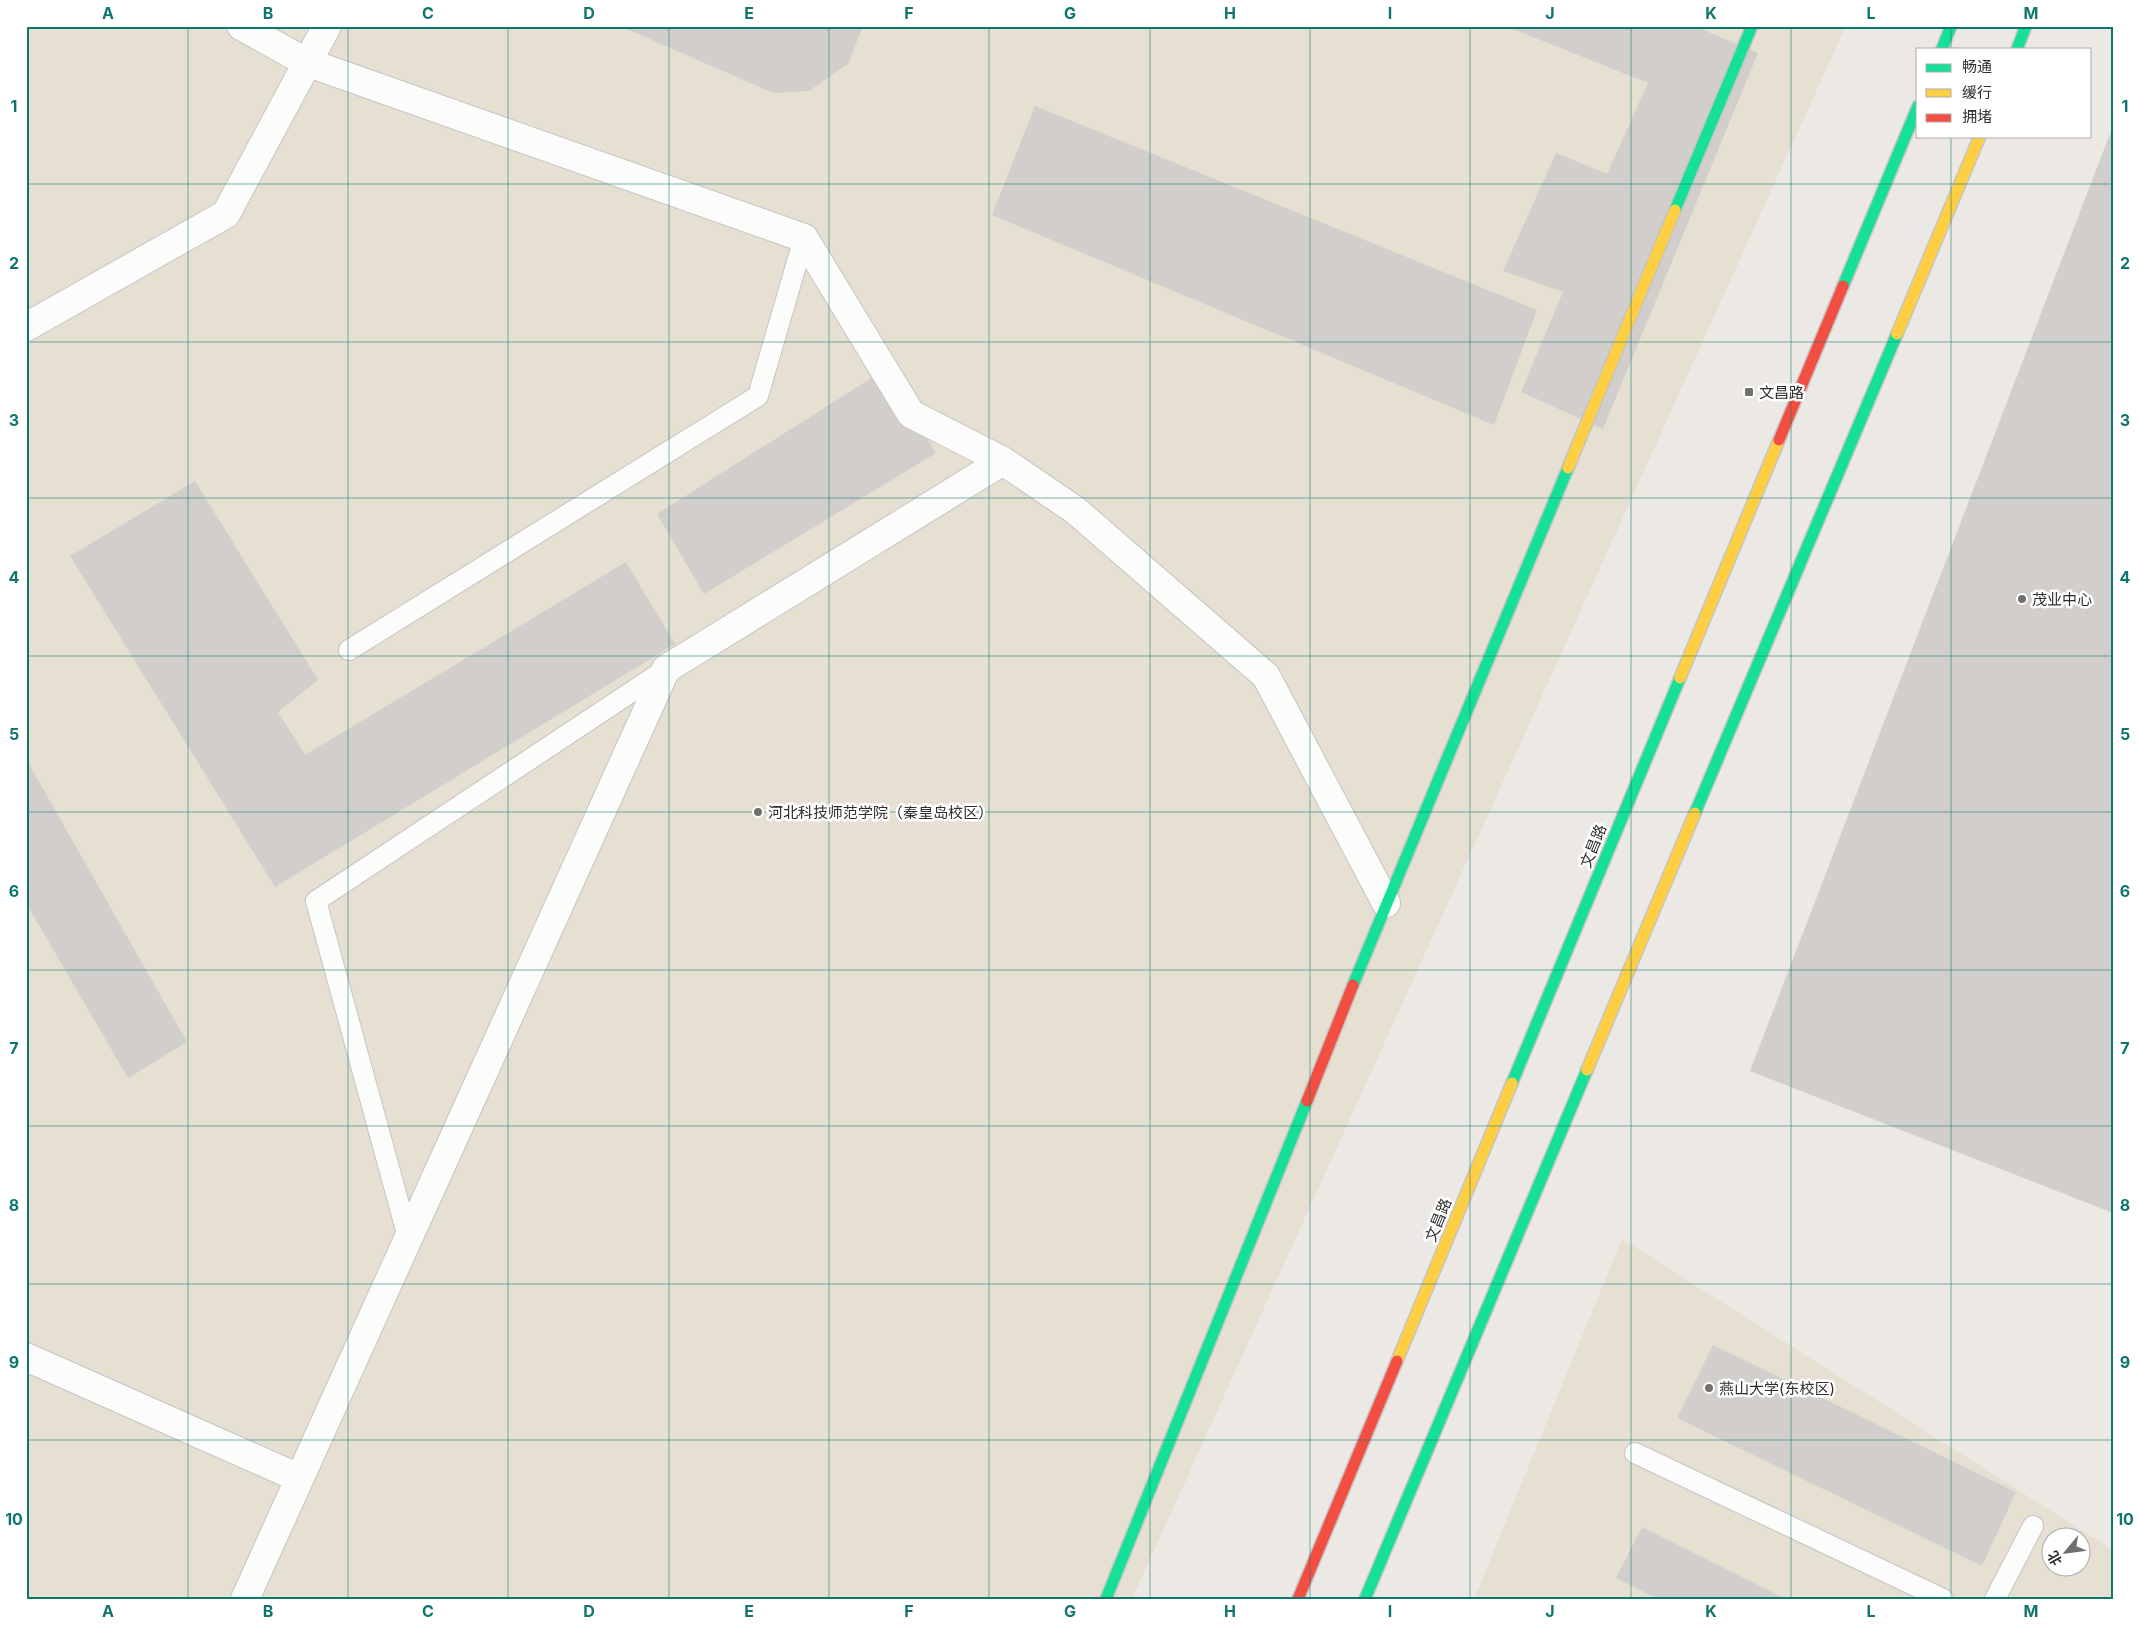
<svg xmlns="http://www.w3.org/2000/svg" width="2139" height="1625" font-family="Inter,'Noto Sans SC',sans-serif">
<style>
.education{fill:#e6e0d3;fill-rule:evenodd}
.building{fill:#d1cecb}
.lines{fill:none;stroke-linecap:round;stroke-linejoin:round}
.lane-casing{stroke:#c5c4c5;stroke-width:22}
.street-casing{stroke:#c5c4c5;stroke-width:30}
.fast-casing{stroke:#c5c4c5;stroke-width:14}
.slow-casing{stroke:#c5c4c5;stroke-width:14}
.jam-casing{stroke:#c5c4c5;stroke-width:14}
.lane{stroke:#fcfcfb;stroke-width:20}
.street{stroke:#fcfcfb;stroke-width:28}
.fast{stroke:#16e098;stroke-width:11}
.slow{stroke:#ffcf43;stroke-width:11}
.jam{stroke:#f24e42;stroke-width:11}
.grid{fill:none;stroke:#0f766e;stroke-width:1;stroke-opacity:0.55}
.poi-dot{fill:#706f6e;stroke:#fff;stroke-width:2}
.labels{text-anchor:middle;dominant-baseline:central;stroke-width:5;stroke-linejoin:round;paint-order:stroke}
.poi-label{font-size:15px;fill:#2e2e2e;stroke:#fff;text-anchor:start}
.street-label{font-size:15px;fill:#2e2e2e;stroke:#fff}
.neatline{fill:none;stroke:#0f766e;stroke-width:2}
.grid-label{font-size:16px;text-anchor:middle;font-weight:bold;fill:#0f766e}
</style>
<rect width="100%" height="100%" fill="#ece8e4"/>
<path class="education" d="M 26,26 L 1846,26 L 1132,1599 L 26,1599 Z
M 1622,1239 L 2113,1550 L 2113,1599 L 1474,1599 ZM 2052,1538 L 2082,1538 L 2082,1568 L 2052,1568 Z"/>
<path class="building" d="M 620,26 L 863,26 L 848,64 L 809,91 L 773,93 Z
M 1505,26 L 1694,26 L 1758,53 L 1603,429 L 1521,392 L 1563,292 L 1503,271 L 1556,153 L 1607,174 L 1648,83 Z
M 1035,106 L 1537,310 L 1494,425 L 992,215 Z
M 2113,126 L 2113,1213 L 1750,1071 Z
M 884,370 L 936,453 L 704,594 L 657,514 Z
M 195,481 L 318,680 L 278,712 L 305,755 L 626,562 L 675,644 L 275,887 L 70,556 Z
M 26,759 L 187,1042 L 128,1078 L 26,903 Z
M 1713,1345 L 2016,1492 L 1982,1566 L 1677,1418 Z
M 1642,1527 L 1786,1599 L 1658,1599 L 1616,1578 Z"/>
<g class="lines">
<g class="lane-casing">
<path id="lane" d="M 349,650 L 758,396 L 804,238
M 409,1241 L 316,901 L 666,669
M 1635,1453 L 1943,1599
M 1995,1599 L 2033,1526"/>
</g>
<g class="street-casing">
<path id="street" d="M 241,26 L 306,62 L 804,238 L 911,414 L 1003,461 L 1075,510 L 1266,676 L 1386,903
M 26,327 L 226,214 L 327,26
M 26,1357 L 299,1478
M 245,1599 L 666,669 L 1003,461"/>
</g>
<g class="fast-casing">
<path id="fast" d="M 1942,49 L 1951,26
M 2017,49 L 2026,26
M 1675,210 L 1752,26
M 1843,286 L 1918,106
M 1695,813 L 1897,334
M 1353,985 L 1568,468
M 1512,1083 L 1680,678
M 1106,1599 L 1307,1101
M 1365,1599 L 1587,1070"/>
</g>
<g class="slow-casing">
<path id="slow" d="M 1897,334 L 1980,136
M 1568,468 L 1675,210
M 1680,678 L 1779,440
M 1587,1070 L 1695,813
M 1397,1361 L 1512,1083"/>
</g>
<g class="jam-casing">
<path id="jam" d="M 1779,440 L 1843,286
M 1307,1101 L 1353,985
M 1298,1599 L 1397,1361"/>
</g>
<use href="#lane" class="lane"/>
<use href="#street" class="street"/>
<use href="#fast" class="fast"/>
<use href="#slow" class="slow"/>
<use href="#jam" class="jam"/>
</g>
<path class="grid" d="M 188,26 L 188,1599M 348,26 L 348,1599M 508,26 L 508,1599M 669,26 L 669,1599M 829,26 L 829,1599M 989,26 L 989,1599M 1150,26 L 1150,1599M 1310,26 L 1310,1599M 1470,26 L 1470,1599M 1631,26 L 1631,1599M 1791,26 L 1791,1599M 1951,26 L 1951,49M 1951,136 L 1951,1599M 26,184 L 2113,184M 26,342 L 2113,342M 26,498 L 2113,498M 26,656 L 2113,656M 26,812 L 2113,812M 26,970 L 2113,970M 26,1126 L 2113,1126M 26,1284 L 2113,1284M 26,1440 L 2113,1440"/>
<g class="poi-dot">
<rect x="1744" y="387" width="10" height="10" rx="2.5"/>
<circle cx="2022" cy="599" r="5"/>
<circle cx="758" cy="812" r="5"/>
<circle cx="1709" cy="1388" r="5"/>
</g>
<g class="labels">
<g class="poi-label">
<text x="1759" y="392">文昌路</text>
<text x="2032" y="599">茂业中心</text>
<text x="768" y="812">河北科技师范学院（秦皇岛校区）</text>
<text x="1719" y="1388">燕山大学(东校区)</text>
</g>
<g class="street-label">
<text transform="translate(1593 846) rotate(-68)">文昌路</text>
<text transform="translate(1438 1220) rotate(-68)">文昌路</text>
</g>
</g>
<rect width="2139" height="1625" fill="none" stroke="#ffffff" stroke-width="55"/>
<rect x="1916" y="48" width="175" height="90" fill="#ffffff" stroke="#ababab"/>
<rect x="1926" y="64" width="25" height="8" fill="#16e098" stroke="#ababab"/>
<text x="1962" y="72" font-size="15" fill="#2e2e2e">畅通</text>
<rect x="1926" y="89" width="25" height="8" fill="#ffcf43" stroke="#ababab"/>
<text x="1962" y="98" font-size="15" fill="#2e2e2e">缓行</text>
<rect x="1926" y="114" width="25" height="8" fill="#f24e42" stroke="#ababab"/>
<text x="1962" y="122" font-size="15" fill="#2e2e2e">拥堵</text>
<g transform="translate(2066 1552) rotate(241)"><circle r="24" fill="#ffffff" stroke="#ababab"/>
<path d="M0-4L9 19L0 12L-9 19Z" fill="#706f6e"/>
<text y="-8" font-size="14" font-weight="bold" text-anchor="middle" fill="#2e2e2e">北</text>
</g>
<rect x="28" y="28" width="2084" height="1570" class="neatline"/>
<g class="grid-label">
<text x="108" y="19">A</text>
<text x="268" y="19">B</text>
<text x="428" y="19">C</text>
<text x="589" y="19">D</text>
<text x="749" y="19">E</text>
<text x="909" y="19">F</text>
<text x="1070" y="19">G</text>
<text x="1230" y="19">H</text>
<text x="1390" y="19">I</text>
<text x="1550" y="19">J</text>
<text x="1711" y="19">K</text>
<text x="1871" y="19">L</text>
<text x="2031" y="19">M</text>
<text x="14" y="112">1</text>
<text x="2125" y="112">1</text>
<text x="14" y="269">2</text>
<text x="2125" y="269">2</text>
<text x="14" y="426">3</text>
<text x="2125" y="426">3</text>
<text x="14" y="583">4</text>
<text x="2125" y="583">4</text>
<text x="14" y="740">5</text>
<text x="2125" y="740">5</text>
<text x="14" y="897">6</text>
<text x="2125" y="897">6</text>
<text x="14" y="1054">7</text>
<text x="2125" y="1054">7</text>
<text x="14" y="1211">8</text>
<text x="2125" y="1211">8</text>
<text x="14" y="1368">9</text>
<text x="2125" y="1368">9</text>
<text x="14" y="1525">10</text>
<text x="2125" y="1525">10</text>
<text x="108" y="1617">A</text>
<text x="268" y="1617">B</text>
<text x="428" y="1617">C</text>
<text x="589" y="1617">D</text>
<text x="749" y="1617">E</text>
<text x="909" y="1617">F</text>
<text x="1070" y="1617">G</text>
<text x="1230" y="1617">H</text>
<text x="1390" y="1617">I</text>
<text x="1550" y="1617">J</text>
<text x="1711" y="1617">K</text>
<text x="1871" y="1617">L</text>
<text x="2031" y="1617">M</text>
</g>
</svg>
